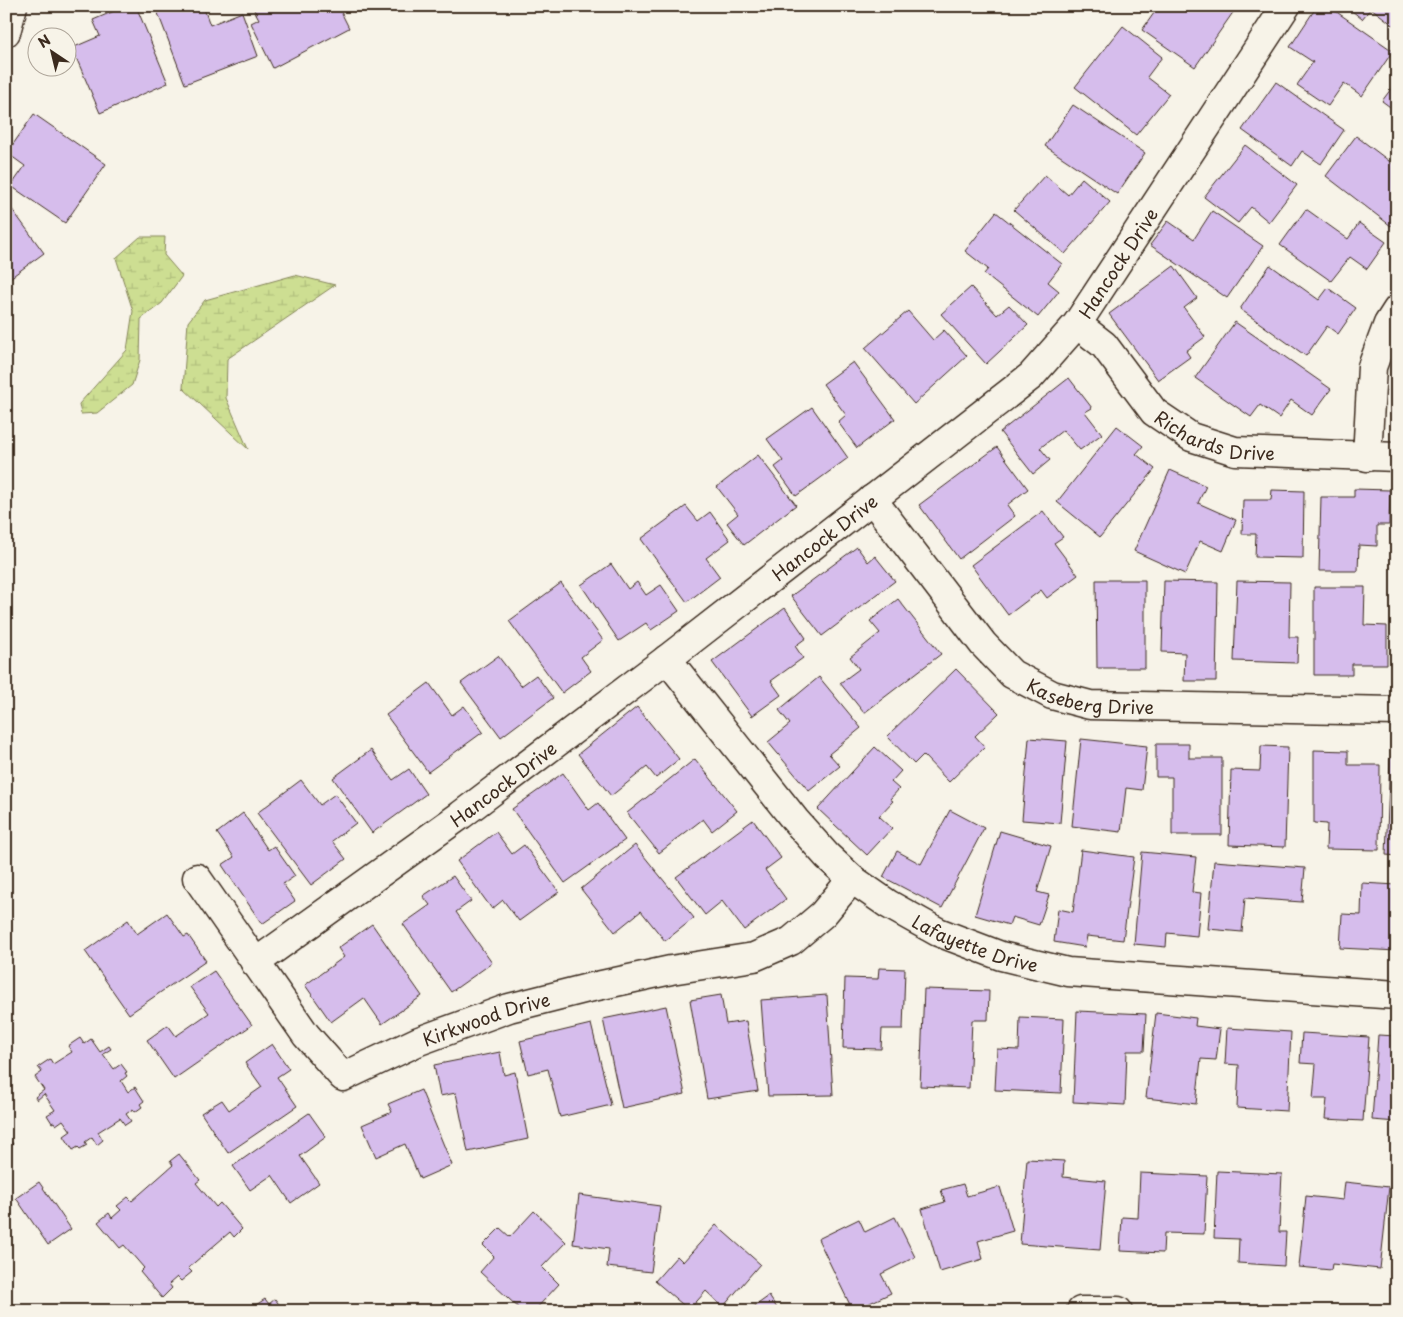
<svg xmlns="http://www.w3.org/2000/svg" width="1403" height="1317" font-family="'Playpen Sans',sans-serif">
<style>
.wetland{fill:url(#wetland-marsh);stroke:#848458}
.building{fill:#d6bdec;stroke:#3b2a1e}
.lines{fill:none;stroke-linecap:round;stroke-linejoin:round}
.street-casing{stroke:#3b2a1e;stroke-width:31}
.street{stroke:#f7f3e8;stroke-width:28}
.labels{text-anchor:middle;dominant-baseline:central;stroke-width:4;stroke-linejoin:round;paint-order:stroke}
.street-label{font-size:18px;fill:#3b2a1e;stroke:#f7f3e8}
</style>
<defs>
<pattern id="wetland-marsh" width="20" height="14" patternUnits="userSpaceOnUse" patternTransform="scale(1.25)"><rect width="20" height="14" fill="#cdde92"/><path d="M1 5h8M5 5V1M11 12h8M15 12V8" fill="none" stroke="#b1bf7d"/></pattern>
</defs>
<rect width="100%" height="100%" fill="#f7f3e8"/>
<filter id="ink" filterUnits="userSpaceOnUse"><feTurbulence type="fractalNoise" baseFrequency=".02" numOctaves="2"/><feDisplacementMap in="SourceGraphic" scale="10" xChannelSelector="R" yChannelSelector="G"/><feConvolveMatrix kernelMatrix="1 2 1 2 8 2 1 2 1" color-interpolation-filters="sRGB"/></filter>
<g filter="url(#ink)">
<path class="wetland" d="M 140,237 L 165,237 L 164,255 L 182,276 L 162,303 L 141,319 L 140,360 L 132,385 L 97,413 L 81,414 L 79,404 L 127,350 L 133,311 L 116,258 Z
M 295,275 L 335,285 L 227,359 L 226,398 L 248,449 L 183,388 L 188,322 L 205,300 Z"/>
<path class="building" d="M 126,6 L 136,6 L 168,83 L 100,113 L 72,48 L 100,36 L 93,20 Z
M 160,6 L 203,6 L 210,25 L 242,12 L 258,56 L 185,84 L 156,8 Z
M 252,6 L 338,6 L 349,28 L 273,68 L 251,23 L 259,19 Z
M 1159,6 L 1227,6 L 1234,11 L 1195,67 L 1142,30 Z
M 1317,6 L 1328,6 L 1393,51 L 1362,96 L 1344,83 L 1328,106 L 1297,85 L 1313,62 L 1290,47 Z
M 1346,6 L 1397,6 L 1397,28 L 1371,8 L 1362,19 Z
M 1123,26 L 1162,57 L 1147,77 L 1169,94 L 1136,135 L 1075,87 Z
M 1397,81 L 1397,112 L 1382,101 Z
M 1276,82 L 1344,130 L 1321,164 L 1302,151 L 1292,166 L 1242,130 Z
M 1073,105 L 1145,153 L 1117,194 L 1045,146 Z
M 34,114 L 106,164 L 65,223 L 11,186 L 25,166 L 7,153 Z
M 1356,136 L 1397,167 L 1397,219 L 1391,226 L 1326,176 Z
M 1245,145 L 1297,185 L 1269,222 L 1251,207 L 1238,223 L 1204,197 Z
M 1045,175 L 1068,195 L 1082,178 L 1110,202 L 1065,254 L 1014,210 Z
M 9,205 L 44,253 L 6,281 L 6,207 Z
M 1306,209 L 1348,239 L 1359,223 L 1386,242 L 1367,269 L 1350,257 L 1331,281 L 1280,245 Z
M 1212,211 L 1263,246 L 1227,298 L 1150,245 L 1168,221 L 1194,239 Z
M 996,212 L 1062,264 L 1048,282 L 1059,291 L 1038,317 L 984,274 L 988,269 L 965,251 Z
M 1270,265 L 1319,300 L 1328,288 L 1356,308 L 1338,334 L 1327,326 L 1306,356 L 1240,309 Z
M 1174,266 L 1197,298 L 1184,308 L 1205,337 L 1186,351 L 1190,357 L 1158,380 L 1109,314 Z
M 971,287 L 997,315 L 1009,305 L 1028,325 L 986,364 L 941,314 Z
M 908,311 L 933,340 L 944,330 L 967,356 L 914,404 L 865,348 Z
M 1235,322 L 1331,389 L 1312,415 L 1291,400 L 1279,418 L 1260,405 L 1251,417 L 1195,378 Z
M 853,362 L 895,419 L 857,448 L 838,422 L 846,415 L 823,384 Z
M 1069,378 L 1092,408 L 1085,412 L 1102,434 L 1080,450 L 1063,430 L 1040,448 L 1050,460 L 1033,474 L 1000,432 Z
M 812,407 L 848,458 L 796,496 L 775,467 L 783,461 L 767,439 Z
M 1117,426 L 1143,446 L 1136,454 L 1155,469 L 1100,537 L 1057,502 Z
M 997,447 L 1028,489 L 1007,505 L 1015,516 L 959,559 L 919,505 Z
M 758,455 L 796,505 L 744,545 L 727,523 L 738,514 L 717,487 Z
M 1170,470 L 1206,486 L 1198,503 L 1236,520 L 1223,551 L 1200,541 L 1185,574 L 1134,551 Z
M 1354,489 L 1390,490 L 1389,525 L 1377,525 L 1377,546 L 1359,545 L 1358,571 L 1319,571 L 1321,497 L 1354,497 Z
M 1272,490 L 1304,491 L 1303,558 L 1255,557 L 1256,534 L 1242,534 L 1243,500 L 1271,500 Z
M 686,506 L 698,521 L 710,512 L 730,540 L 706,558 L 720,577 L 687,602 L 641,539 Z
M 1043,511 L 1063,537 L 1054,543 L 1078,575 L 1047,598 L 1041,590 L 1008,615 L 971,565 Z
M 857,547 L 868,562 L 875,556 L 895,581 L 822,636 L 791,596 Z
M 611,564 L 628,589 L 637,582 L 646,595 L 661,585 L 679,611 L 651,630 L 646,623 L 619,641 L 581,585 Z
M 1096,580 L 1145,580 L 1145,668 L 1097,668 Z
M 1164,581 L 1218,582 L 1216,681 L 1184,681 L 1185,653 L 1162,652 Z
M 1237,581 L 1290,582 L 1289,637 L 1298,637 L 1297,663 L 1234,661 Z
M 561,583 L 603,640 L 581,657 L 591,671 L 562,693 L 509,621 Z
M 1314,587 L 1365,587 L 1364,625 L 1387,626 L 1387,664 L 1352,664 L 1352,675 L 1314,675 Z
M 898,599 L 941,654 L 864,713 L 840,683 L 859,669 L 850,657 L 880,633 L 870,621 Z
M 785,608 L 806,638 L 795,646 L 803,658 L 771,681 L 781,695 L 752,716 L 712,662 Z
M 498,656 L 521,686 L 536,675 L 553,698 L 501,737 L 461,683 Z
M 956,669 L 999,713 L 975,736 L 985,747 L 949,782 L 923,755 L 914,764 L 887,736 Z
M 819,677 L 861,728 L 829,754 L 840,766 L 809,791 L 768,742 L 790,724 L 779,710 Z
M 429,683 L 452,715 L 464,706 L 483,732 L 428,772 L 386,715 Z
M 637,707 L 679,759 L 656,778 L 647,767 L 611,796 L 578,754 Z
M 1029,738 L 1067,741 L 1060,823 L 1022,820 Z
M 1081,739 L 1147,746 L 1142,790 L 1126,788 L 1121,832 L 1072,826 Z
M 1156,744 L 1189,744 L 1189,758 L 1222,758 L 1222,835 L 1172,835 L 1172,777 L 1156,777 Z
M 1261,746 L 1288,747 L 1285,847 L 1229,845 L 1231,770 L 1260,771 Z
M 875,747 L 901,771 L 891,782 L 899,789 L 890,799 L 893,801 L 879,816 L 892,828 L 867,855 L 818,809 Z
M 371,750 L 393,780 L 409,769 L 426,794 L 372,833 L 333,778 Z
M 1314,750 L 1348,751 L 1348,765 L 1380,765 L 1379,850 L 1326,849 L 1327,824 L 1314,823 Z
M 1390,758 L 1397,758 L 1397,856 L 1386,855 Z
M 695,759 L 737,811 L 712,831 L 703,819 L 659,853 L 627,813 Z
M 563,773 L 589,810 L 598,803 L 625,840 L 565,883 L 512,809 Z
M 301,780 L 320,805 L 335,794 L 356,823 L 332,841 L 346,859 L 311,885 L 257,813 Z
M 950,810 L 984,828 L 942,908 L 883,877 L 897,851 L 921,864 Z
M 243,813 L 268,850 L 274,846 L 295,876 L 283,884 L 295,901 L 262,924 L 222,865 L 234,857 L 217,833 Z
M 753,820 L 781,858 L 765,870 L 786,899 L 744,930 L 722,901 L 705,915 L 676,877 Z
M 1000,831 L 1051,846 L 1037,892 L 1049,895 L 1039,925 L 1012,917 L 1009,925 L 975,915 Z
M 496,832 L 512,854 L 524,845 L 559,892 L 519,921 L 503,900 L 492,909 L 457,861 Z
M 635,845 L 694,918 L 665,941 L 641,911 L 615,932 L 581,889 Z
M 1081,850 L 1134,857 L 1123,940 L 1087,936 L 1085,947 L 1054,942 L 1058,909 L 1073,912 Z
M 1142,852 L 1196,857 L 1192,892 L 1201,893 L 1197,936 L 1167,933 L 1166,947 L 1134,944 Z
M 1214,861 L 1305,868 L 1302,902 L 1245,898 L 1242,932 L 1208,929 Z
M 453,876 L 471,901 L 456,912 L 492,963 L 451,992 L 403,924 L 430,905 L 423,896 Z
M 1362,883 L 1397,885 L 1397,951 L 1340,948 L 1342,914 L 1361,915 Z
M 167,913 L 184,937 L 188,935 L 206,961 L 129,1014 L 85,951 L 128,920 L 137,934 Z
M 372,924 L 422,996 L 382,1024 L 364,998 L 331,1022 L 305,985 L 344,957 L 338,948 Z
M 879,968 L 905,969 L 903,1029 L 882,1029 L 881,1049 L 843,1048 L 845,978 L 878,979 Z
M 214,971 L 252,1025 L 174,1079 L 147,1040 L 168,1025 L 176,1036 L 209,1013 L 190,987 Z
M 924,989 L 989,991 L 988,1020 L 972,1020 L 969,1088 L 920,1086 Z
M 721,995 L 726,1024 L 746,1021 L 758,1091 L 707,1099 L 690,1000 Z
M 827,995 L 833,1095 L 768,1096 L 761,1000 Z
M 666,1006 L 685,1094 L 622,1108 L 603,1019 Z
M 1077,1011 L 1146,1014 L 1144,1051 L 1127,1051 L 1125,1105 L 1073,1102 Z
M 1156,1013 L 1196,1018 L 1195,1026 L 1220,1029 L 1216,1060 L 1201,1059 L 1196,1104 L 1146,1098 Z
M 1020,1017 L 1064,1019 L 1061,1093 L 995,1090 L 997,1049 L 1019,1050 Z
M 591,1024 L 611,1105 L 560,1117 L 548,1069 L 528,1074 L 520,1041 Z
M 1227,1028 L 1291,1032 L 1287,1111 L 1237,1108 L 1239,1065 L 1225,1064 Z
M 1302,1033 L 1369,1037 L 1363,1121 L 1325,1119 L 1327,1099 L 1313,1099 L 1316,1064 L 1300,1063 Z
M 1378,1035 L 1397,1036 L 1397,1122 L 1372,1120 Z
M 80,1038 L 84,1044 L 91,1039 L 100,1052 L 109,1046 L 111,1049 L 103,1054 L 114,1069 L 121,1064 L 127,1072 L 125,1073 L 127,1076 L 121,1081 L 128,1092 L 135,1087 L 144,1101 L 140,1104 L 142,1107 L 135,1112 L 133,1109 L 126,1114 L 131,1121 L 125,1125 L 120,1118 L 98,1132 L 103,1140 L 97,1145 L 92,1137 L 85,1142 L 87,1145 L 80,1149 L 78,1147 L 73,1150 L 64,1136 L 71,1131 L 63,1120 L 56,1125 L 54,1122 L 52,1123 L 47,1115 L 55,1110 L 44,1094 L 37,1100 L 35,1097 L 44,1090 L 35,1077 L 42,1072 L 38,1067 L 50,1059 L 53,1064 L 72,1052 L 68,1046 Z
M 272,1044 L 289,1069 L 277,1077 L 297,1106 L 228,1153 L 201,1113 L 222,1100 L 229,1110 L 262,1087 L 245,1063 Z
M 500,1052 L 504,1075 L 515,1072 L 528,1139 L 468,1152 L 456,1093 L 440,1096 L 434,1065 Z
M 421,1090 L 452,1165 L 420,1179 L 405,1144 L 376,1157 L 362,1125 L 392,1112 L 388,1104 Z
M 309,1113 L 326,1137 L 300,1156 L 319,1183 L 291,1203 L 272,1175 L 250,1190 L 233,1166 Z
M 6,1135 L 13,1144 L 6,1149 Z
M 179,1154 L 200,1180 L 196,1183 L 216,1207 L 220,1203 L 242,1229 L 234,1237 L 230,1232 L 188,1268 L 192,1272 L 181,1281 L 177,1277 L 169,1284 L 172,1288 L 162,1298 L 140,1272 L 144,1268 L 124,1245 L 120,1248 L 98,1222 L 109,1213 L 112,1218 L 121,1210 L 117,1206 L 128,1197 L 132,1201 L 173,1165 L 170,1161 Z
M 1027,1159 L 1064,1161 L 1063,1177 L 1106,1181 L 1100,1250 L 1020,1244 Z
M 1217,1171 L 1282,1174 L 1279,1232 L 1286,1232 L 1284,1266 L 1238,1263 L 1239,1239 L 1214,1238 Z
M 1140,1173 L 1207,1176 L 1204,1234 L 1164,1233 L 1163,1253 L 1120,1251 L 1122,1217 L 1138,1218 Z
M 39,1182 L 71,1229 L 48,1245 L 16,1198 Z
M 1345,1182 L 1389,1187 L 1380,1269 L 1332,1264 L 1331,1270 L 1299,1267 L 1306,1196 L 1343,1200 Z
M 963,1184 L 967,1196 L 1000,1187 L 1013,1231 L 978,1241 L 983,1259 L 940,1272 L 922,1209 L 945,1202 L 941,1190 Z
M 579,1195 L 660,1206 L 651,1272 L 607,1267 L 609,1249 L 573,1244 Z
M 534,1211 L 566,1242 L 542,1267 L 559,1284 L 534,1311 L 522,1311 L 480,1272 L 494,1256 L 483,1245 L 500,1228 L 510,1237 Z
M 895,1217 L 915,1257 L 881,1274 L 891,1293 L 853,1311 L 818,1239 L 859,1219 L 865,1232 Z
M 716,1225 L 760,1264 L 723,1307 L 706,1291 L 689,1310 L 655,1281 L 677,1256 L 683,1262 Z
M 769,1296 L 779,1311 L 748,1311 Z
M 265,1299 L 269,1304 L 275,1299 L 284,1311 L 256,1311 L 253,1307 Z"/>
<g class="lines">
<g class="street-casing">
<g id="street">
<path d="M 6,32 L 13,6"/>
<path id="s1" d="M 1077,324 L 1104,345 L 1154,412 L 1191,437 L 1235,451 L 1397,457"/>
<path d="M 1367,457 L 1372,367 L 1388,324 L 1397,310"/>
<path id="s2" d="M 872,499 L 983,644 L 1012,674 L 1052,695 L 1090,705 L 1397,711"/>
<path id="s3" d="M 667,659 L 795,820 L 827,856 L 852,879 L 888,904 L 938,932 L 1001,956 L 1068,972 L 1397,995"/>
<path id="s4" d="M 197,878 L 306,1035 L 343,1077 L 419,1041 L 509,1008 L 588,988 L 671,970 L 754,957 L 791,941 L 823,914 L 852,879"/>
<path id="s5" d="M 255,963 L 461,815 L 667,659 L 1031,376 L 1077,324 L 1286,6"/>
<path d="M 1081,1311 L 1118,1311"/>
</g>
</g>
<use href="#street" class="street"/>
</g>
</g>
<g class="labels">
<g class="street-label">
<text stroke="none"><textPath href="#s5" startOffset="1116">Hancock Drive</textPath></text>
<text stroke="none"><textPath href="#s1" startOffset="185">Richards Drive</textPath></text>
<text stroke="none"><textPath href="#s5" startOffset="711">Hancock Drive</textPath></text>
<text stroke="none"><textPath href="#s2" startOffset="308">Kaseberg Drive</textPath></text>
<text stroke="none"><textPath href="#s5" startOffset="306">Hancock Drive</textPath></text>
<text stroke="none"><textPath href="#s3" startOffset="428">Lafayette Drive</textPath></text>
<text stroke="none"><textPath href="#s4" startOffset="402">Kirkwood Drive</textPath></text>
</g>
</g>
<rect width="1403" height="1317" fill="none" stroke="#f7f3e8" stroke-width="25"/>
<rect x="12" y="12" width="1378" height="1292" fill="none" stroke="#3b2a1e" stroke-width="2" filter="url(#ink)"/>
<g transform="translate(52 52) rotate(325)"><circle r="24" fill="#f7f3e8" stroke="#aca397"/>
<path d="M0-4L9 19L0 12L-9 19Z" fill="#3b2a1e"/>
<text y="-8" font-size="14" font-weight="bold" text-anchor="middle" fill="#3b2a1e">N</text>
</g>
</svg>
